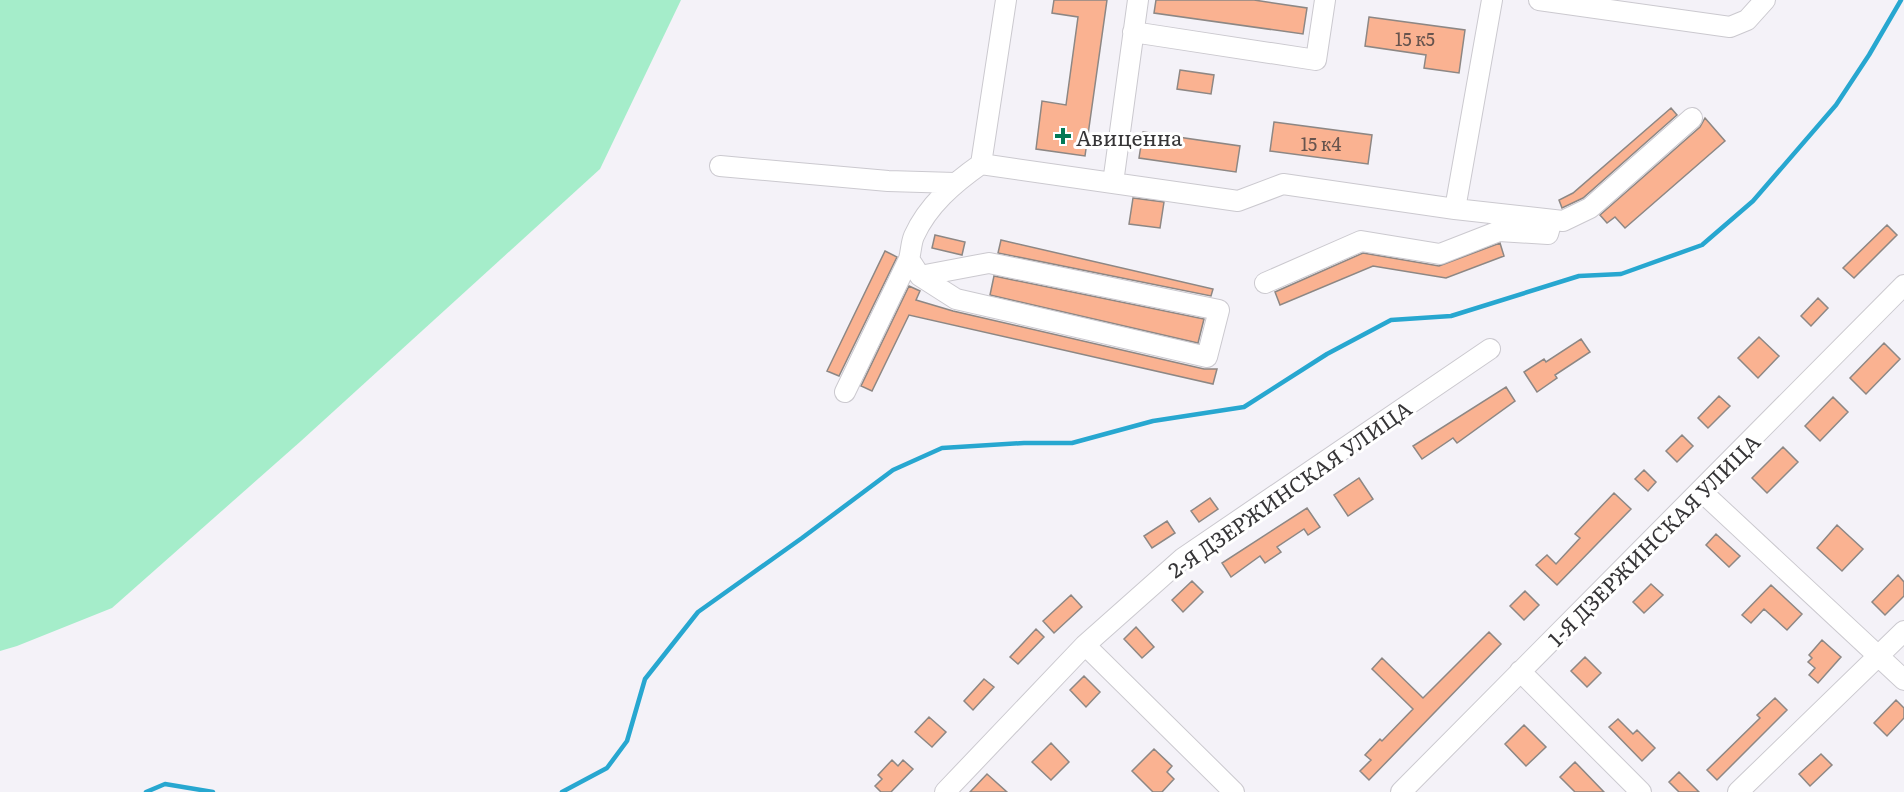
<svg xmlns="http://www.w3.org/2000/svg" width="1904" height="792" font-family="Literata,serif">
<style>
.green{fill:#a5edca}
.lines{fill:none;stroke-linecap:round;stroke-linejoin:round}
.stream{stroke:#27a7d0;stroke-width:4.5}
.building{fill:#fab291;stroke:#8d8784;stroke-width:1.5}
.minor-casing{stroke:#cbc9cf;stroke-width:22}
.minor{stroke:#fff;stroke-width:20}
.poi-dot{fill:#037955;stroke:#fff;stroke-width:2}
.labels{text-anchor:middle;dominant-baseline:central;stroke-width:6;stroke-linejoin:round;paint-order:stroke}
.number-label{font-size:18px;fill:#67544e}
.poi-label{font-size:21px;fill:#363537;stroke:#fff;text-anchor:start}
.street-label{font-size:21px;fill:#363537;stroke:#fff}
</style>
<rect width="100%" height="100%" fill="#f4f2f8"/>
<path class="green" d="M 0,0 L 681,0 L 600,169 L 301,441 L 112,608 L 17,646 L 0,651 Z"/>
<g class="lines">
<path class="stream" d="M 146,792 L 165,784 L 213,792
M 562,792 L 607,768 L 627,741 L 645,679 L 698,612 L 802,538 L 893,470 L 942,448 L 1024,443 L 1072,443 L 1153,421 L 1244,407 L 1327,354 L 1391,320 L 1451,316 L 1579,276 L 1621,274 L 1702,245 L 1753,201 L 1836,105 L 1869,55 L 1901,0"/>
</g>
<path class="building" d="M 1054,0 L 1107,0 L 1085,156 L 1036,149 L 1042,101 L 1066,105 L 1078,17 L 1052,13 Z
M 1156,0 L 1254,0 L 1307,8 L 1303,34 L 1154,13 Z
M 1369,17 L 1465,30 L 1459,73 L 1424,68 L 1426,55 L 1365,46 Z
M 1180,70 L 1214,75 L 1211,94 L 1177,89 Z
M 1671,108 L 1677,115 L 1583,198 L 1562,208 L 1559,200 L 1573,193 Z
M 1705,118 L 1725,141 L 1625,228 L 1615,217 L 1607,223 L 1600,215 L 1700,127 Z
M 1274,122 L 1372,135 L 1368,164 L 1270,151 Z
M 1143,132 L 1240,146 L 1236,172 L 1139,158 Z
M 1133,198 L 1164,202 L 1160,228 L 1129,224 Z
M 1887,225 L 1897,235 L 1854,278 L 1843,268 Z
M 935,235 L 965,242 L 962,255 L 932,248 Z
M 1001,240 L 1213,289 L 1211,296 L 998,253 Z
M 1500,243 L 1504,256 L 1446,278 L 1373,266 L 1280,305 L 1275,292 L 1363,253 L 1439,266 Z
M 885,251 L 897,257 L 839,376 L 827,371 Z
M 994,276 L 1204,319 L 1198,343 L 990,295 Z
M 909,286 L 920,291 L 916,300 L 953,311 L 1204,369 L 1217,369 L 1213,384 L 909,315 L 872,391 L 861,386 Z
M 1818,298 L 1828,308 L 1811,326 L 1801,316 Z
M 1759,337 L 1779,356 L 1758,378 L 1738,358 Z
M 1581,339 L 1590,352 L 1555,375 L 1557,378 L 1537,392 L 1524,372 L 1544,359 L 1546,362 Z
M 1884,343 L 1900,359 L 1866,394 L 1850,378 Z
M 1506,387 L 1515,401 L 1457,443 L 1453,438 L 1422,459 L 1413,446 Z
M 1719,396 L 1730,406 L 1708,428 L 1698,418 Z
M 1833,397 L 1848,412 L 1820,441 L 1805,426 Z
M 1682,435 L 1693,446 L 1677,462 L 1666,451 Z
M 1783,447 L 1798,462 L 1767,493 L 1752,478 Z
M 1644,470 L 1656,482 L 1648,491 L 1635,479 Z
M 1359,478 L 1373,499 L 1348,516 L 1334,495 Z
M 1614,493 L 1631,509 L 1557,585 L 1536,565 L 1547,555 L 1556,564 L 1580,538 L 1575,534 Z
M 1210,498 L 1218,509 L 1199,522 L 1191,511 Z
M 1307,508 L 1320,527 L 1308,535 L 1304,529 L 1277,547 L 1281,552 L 1265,563 L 1260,556 L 1231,577 L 1222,563 Z
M 1167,521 L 1175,533 L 1152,548 L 1144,536 Z
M 1837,525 L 1863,549 L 1842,571 L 1817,548 Z
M 1716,534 L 1740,556 L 1729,567 L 1706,545 Z
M 1898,575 L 1904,582 L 1904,596 L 1885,615 L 1872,602 Z
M 1192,581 L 1203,592 L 1183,612 L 1172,600 Z
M 1651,584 L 1663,595 L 1644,613 L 1633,602 Z
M 1771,585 L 1802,614 L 1787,630 L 1764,609 L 1751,623 L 1742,615 Z
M 1525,591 L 1539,605 L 1524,620 L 1510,606 Z
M 1071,595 L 1082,607 L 1054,633 L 1043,621 Z
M 1136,627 L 1154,647 L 1142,658 L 1124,639 Z
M 1036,629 L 1044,637 L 1018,664 L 1010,657 Z
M 1489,632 L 1501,644 L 1369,780 L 1360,771 L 1371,760 L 1365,755 L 1380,739 L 1382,741 L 1413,709 L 1372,669 L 1382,658 L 1423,698 Z
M 1822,640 L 1841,657 L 1818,683 L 1809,675 L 1815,668 L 1808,662 L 1812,658 L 1809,655 Z
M 1585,657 L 1601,673 L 1587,687 L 1571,671 Z
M 1084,676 L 1100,692 L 1086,707 L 1070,690 Z
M 984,679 L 994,687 L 973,710 L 964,701 Z
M 1775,698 L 1787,710 L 1717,780 L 1707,770 L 1760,718 L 1757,715 Z
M 1896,700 L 1904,708 L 1904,718 L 1887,736 L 1874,723 Z
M 929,717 L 946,732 L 932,747 L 915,732 Z
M 1618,719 L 1633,734 L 1637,730 L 1655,748 L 1642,761 L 1609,727 Z
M 1524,725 L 1546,747 L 1526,766 L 1505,744 Z
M 1051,743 L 1069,762 L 1051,780 L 1032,762 Z
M 1154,749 L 1172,766 L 1167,772 L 1174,779 L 1162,792 L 1153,792 L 1132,771 Z
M 1821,754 L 1832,765 L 1810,786 L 1799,774 Z
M 892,760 L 898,766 L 903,760 L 913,769 L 891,792 L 881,792 L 875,786 L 882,779 L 878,775 Z
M 1575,762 L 1604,792 L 1575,792 L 1560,777 Z
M 1679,772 L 1699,792 L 1679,792 L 1669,782 Z
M 987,774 L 1007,792 L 970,792 Z"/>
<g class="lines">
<g class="minor-casing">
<path id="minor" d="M 1539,0 L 1730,27 L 1747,20 L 1765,0
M 1133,32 L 1316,60 L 1325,0
M 981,164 L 1006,0
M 720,166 L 888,181 L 955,183
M 1113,183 L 1138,0
M 1455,209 L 1563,221 L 1590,208 L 1692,118
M 920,276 L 989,263 L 1219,310 L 1207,357 L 956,299 L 920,276 L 909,259 C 911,252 911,243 914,236 C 928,205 954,183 981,164 L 1238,201 L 1283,184 L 1455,209 L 1492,0
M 1265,283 L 1361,241 L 1440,254 L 1499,231 L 1548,234 L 1552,220
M 845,392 L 909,259
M 1701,491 L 1904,680
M 1085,645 L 1234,792
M 1520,671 L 1641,792
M 945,792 L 1085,645 L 1183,558 L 1490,349
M 1401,792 L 1904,285
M 1738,792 L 1904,631"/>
</g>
<use href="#minor" class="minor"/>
</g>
<path class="poi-dot" d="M1060 127h6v6h6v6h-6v6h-6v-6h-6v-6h6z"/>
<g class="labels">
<g class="number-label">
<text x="1415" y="38">15 к5</text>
<text x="1321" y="143">15 к4</text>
</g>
<g class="poi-label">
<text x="1076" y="136">Авиценна</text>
</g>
<g class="street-label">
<text transform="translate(1289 488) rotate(-35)">2-Я ДЗЕРЖИНСКАЯ УЛИЦА</text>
<text transform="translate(1653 539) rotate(-45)">1-Я ДЗЕРЖИНСКАЯ УЛИЦА</text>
</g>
</g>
</svg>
